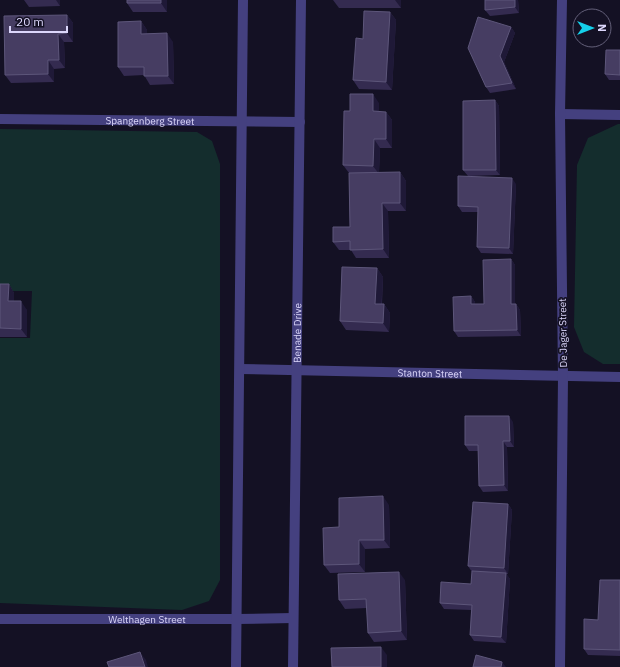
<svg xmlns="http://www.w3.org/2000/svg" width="620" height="667" font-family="'IBM Plex Sans',sans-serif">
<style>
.green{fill:#142d2d}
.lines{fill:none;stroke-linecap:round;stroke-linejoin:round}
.minor{stroke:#44407f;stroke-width:10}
.wall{fill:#342b50}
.shaded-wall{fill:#1f1937}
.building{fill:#463d62;stroke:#5d567a}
.labels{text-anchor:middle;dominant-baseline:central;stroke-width:3.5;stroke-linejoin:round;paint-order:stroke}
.street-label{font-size:10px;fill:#dcd7fb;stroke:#141124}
</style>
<rect width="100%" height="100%" fill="#141124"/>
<path class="green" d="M 618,124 L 620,124 L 620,364 L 603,364 L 584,352 L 574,327 L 577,165 L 588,138 Z
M 0,129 L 197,132 L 212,141 L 220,164 L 220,580 L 209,601 L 182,610 L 0,603 L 0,338 L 30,338 L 32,291 L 0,291 Z"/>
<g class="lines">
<g class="minor">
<path d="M 560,114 L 620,115"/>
<path id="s1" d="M 0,119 L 300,122"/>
<path id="s2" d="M 240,369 L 620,377"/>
<path id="s3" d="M 0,619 L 236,619 L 293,618"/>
<path d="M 236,667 L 243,0"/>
<path id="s4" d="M 293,667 L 301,0"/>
<path d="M 560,667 L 563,377 L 560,114 L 562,0"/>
</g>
</g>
<path class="wall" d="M 24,0 L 60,0 L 60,6 L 29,7 Z
M 167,0 L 167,12 L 133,12 L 127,3 Z
M 333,0 L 401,0 L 401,8 L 339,8 Z
M 485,0 L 518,0 L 519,13 L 490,16 L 485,10 Z
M 390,12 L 396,20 L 392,90 L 359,89 L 353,80 L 363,39 Z
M 67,15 L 73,23 L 73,42 L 64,42 L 65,68 L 54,69 L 54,82 L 11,83 L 5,75 Z
M 141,21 L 147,30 L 147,34 L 173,42 L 174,84 L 150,85 L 144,75 L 124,76 L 118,67 Z
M 511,27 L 515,33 L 504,62 L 516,89 L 490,93 L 486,87 Z
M 620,50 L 620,80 L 609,80 L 605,74 Z
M 495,100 L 499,106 L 500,175 L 468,176 L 463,170 Z
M 379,103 L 379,112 L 386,112 L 392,120 L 392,148 L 380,148 L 379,172 L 400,172 L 406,181 L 406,211 L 388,211 L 389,258 L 356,258 L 351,250 L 339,250 L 333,242 L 350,227 L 349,173 L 343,165 L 350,111 Z
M 516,184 L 513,254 L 481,253 L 477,247 L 478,212 L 462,212 L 458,206 Z
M 511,259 L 515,265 L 515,304 L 516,304 L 520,310 L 521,336 L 458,337 L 454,331 L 471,296 L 475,302 L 475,304 L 484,304 Z
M 377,268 L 383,277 L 382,304 L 384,304 L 390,313 L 389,332 L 346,330 L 340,321 Z
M 0,284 L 9,284 L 14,293 L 14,301 L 27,310 L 27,337 L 0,337 Z
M 513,422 L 514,447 L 507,447 L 508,491 L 483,492 L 479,486 L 478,451 L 469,451 L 465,445 Z
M 508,504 L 512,510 L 508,574 L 506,574 L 510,579 L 506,643 L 474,641 L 470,635 L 471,610 L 444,609 L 440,603 L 471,584 L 472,572 L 468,566 Z
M 389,505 L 390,548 L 365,549 L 365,572 L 330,573 L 324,565 L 339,527 Z
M 405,580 L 407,640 L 374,642 L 368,633 L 367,608 L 345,609 L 339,600 Z
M 620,580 L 620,656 L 588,655 L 584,649 L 598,620 Z"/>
<path class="shaded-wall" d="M 56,0 L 60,0 L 60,6 Z
M 161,0 L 167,0 L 167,12 L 161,3 Z
M 395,0 L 401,0 L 401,8 Z
M 515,0 L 518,0 L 519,13 L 515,7 Z
M 390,12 L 396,20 L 392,90 L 386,82 Z
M 67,15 L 73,23 L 73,42 L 67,33 Z
M 141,21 L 147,30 L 147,42 L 141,34 Z
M 511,27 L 515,33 L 504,62 L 516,89 L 512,83 L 500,56 Z
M 167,33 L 173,42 L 174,84 L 168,76 Z
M 58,34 L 64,42 L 65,68 L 59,60 Z
M 48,60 L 54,69 L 54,82 L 48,74 Z
M 373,94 L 379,103 L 379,120 L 373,111 Z
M 495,100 L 499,106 L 500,175 L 496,170 Z
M 386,112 L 392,120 L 392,148 L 386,139 Z
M 374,139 L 380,148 L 379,174 L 373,166 Z
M 400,172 L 406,181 L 406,211 L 400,203 Z
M 512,178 L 516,184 L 513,254 L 509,248 Z
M 382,203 L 388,211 L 389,258 L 383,249 Z
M 511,259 L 515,265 L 515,310 L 511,304 Z
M 377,268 L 383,277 L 381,312 L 375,304 Z
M 9,284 L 14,293 L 14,310 L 8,301 Z
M 471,296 L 475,302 L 475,310 L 471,304 Z
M 21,301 L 27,310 L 27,337 L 21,329 Z
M 384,304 L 390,313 L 389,332 L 383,323 Z
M 516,304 L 520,310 L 521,336 L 517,330 Z
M 509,416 L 513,422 L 514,447 L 510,441 Z
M 503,441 L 507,447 L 508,491 L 504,485 Z
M 383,496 L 389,505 L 390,548 L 384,540 Z
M 508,504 L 512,510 L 508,574 L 504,568 Z
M 359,540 L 365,549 L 365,572 L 359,564 Z
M 399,572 L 405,580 L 407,640 L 401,631 Z
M 506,573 L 510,579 L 506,643 L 501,637 Z
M 381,647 L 387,655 L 387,667 L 381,667 Z
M 140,652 L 146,660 L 148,667 L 145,667 Z
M 502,662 L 506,667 L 501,667 Z"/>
<path class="building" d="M 127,0 L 161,0 L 161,3 L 127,3 Z
M 485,0 L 515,0 L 515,7 L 485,10 Z
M 364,11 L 390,12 L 386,82 L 353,80 L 356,38 L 363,39 Z
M 67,15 L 67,33 L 58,34 L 59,60 L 48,60 L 48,74 L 5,75 L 4,16 Z
M 478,17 L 511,27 L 500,56 L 512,83 L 486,87 L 468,48 Z
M 141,21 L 141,34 L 167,33 L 168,76 L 144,76 L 144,67 L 118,67 L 118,22 Z
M 606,50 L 620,50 L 620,75 L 605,74 Z
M 350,94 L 373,94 L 373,111 L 386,112 L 386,139 L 374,139 L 373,166 L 343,165 L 344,111 L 350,111 Z
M 495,100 L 496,170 L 463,170 L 463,101 Z
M 400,172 L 400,203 L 382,203 L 383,249 L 350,250 L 350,241 L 333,242 L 333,227 L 350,227 L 349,173 Z
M 458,176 L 512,178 L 509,248 L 477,247 L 478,207 L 458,206 Z
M 511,259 L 511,304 L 516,304 L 517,330 L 454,331 L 453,297 L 471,296 L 471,304 L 484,304 L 483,260 Z
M 342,267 L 377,268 L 375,304 L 384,304 L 383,323 L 340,321 Z
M 0,284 L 9,284 L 8,301 L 21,301 L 21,329 L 0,328 Z
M 465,416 L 509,416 L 510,441 L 503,441 L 504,485 L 479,486 L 478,445 L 465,445 Z
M 383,496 L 384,540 L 359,540 L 359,564 L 324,565 L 323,528 L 339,527 L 339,498 Z
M 473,502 L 508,504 L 504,568 L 468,566 Z
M 472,571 L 506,573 L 501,637 L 470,635 L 472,605 L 440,603 L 441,582 L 471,584 Z
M 399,572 L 401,631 L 368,633 L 366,599 L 339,600 L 338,574 Z
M 600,580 L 620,580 L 620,650 L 584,649 L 584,619 L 598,620 Z
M 381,647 L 381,667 L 332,667 L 331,648 Z
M 140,652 L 145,667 L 109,667 L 107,662 Z
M 476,655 L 502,662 L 501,667 L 473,667 Z"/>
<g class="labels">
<g class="street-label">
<text stroke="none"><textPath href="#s1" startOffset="150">Spangenberg Street</textPath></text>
<text transform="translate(563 333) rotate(-91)">De Jager Street</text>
<text stroke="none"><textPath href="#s4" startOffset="334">Benade Drive</textPath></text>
<text stroke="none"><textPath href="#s2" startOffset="190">Stanton Street</textPath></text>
<text stroke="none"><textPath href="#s3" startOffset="147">Welthagen Street</textPath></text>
</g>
</g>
<g transform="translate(592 28) rotate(90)"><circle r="19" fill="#141124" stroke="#64607a"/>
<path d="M0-3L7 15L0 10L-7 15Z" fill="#15d0ea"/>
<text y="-6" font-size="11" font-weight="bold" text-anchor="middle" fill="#dcd7fb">N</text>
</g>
<path d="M10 26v6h57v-6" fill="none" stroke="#dcd7fb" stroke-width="2"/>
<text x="16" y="26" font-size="12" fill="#dcd7fb" stroke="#141124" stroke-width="3" paint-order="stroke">20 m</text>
</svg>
